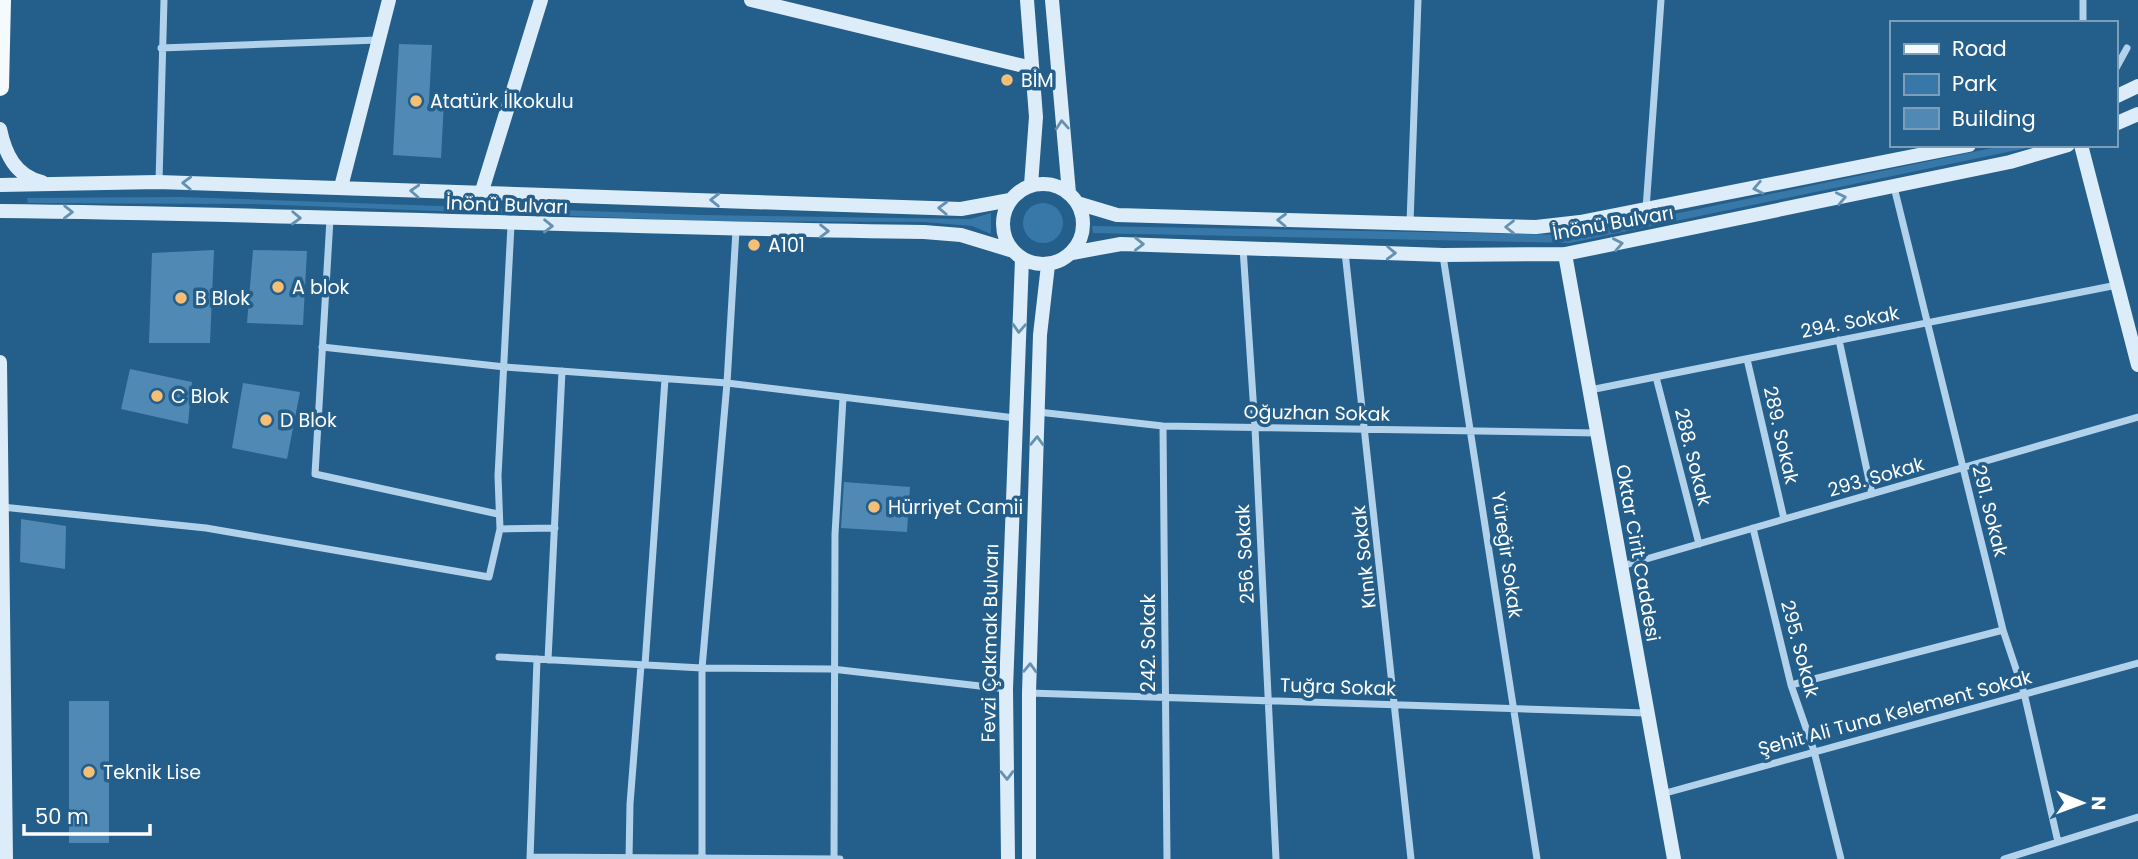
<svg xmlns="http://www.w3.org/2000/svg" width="2138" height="859" font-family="Poppins,sans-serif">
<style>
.green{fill:#3878a8}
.building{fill:#5089b4}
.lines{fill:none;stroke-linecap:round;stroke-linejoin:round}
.street{stroke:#b1d2ea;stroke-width:7}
.secondary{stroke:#dcecf8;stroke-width:14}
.primary{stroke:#f5fafe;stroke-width:18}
.oneway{stroke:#6490b1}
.poi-dot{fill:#f5c075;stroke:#245e8b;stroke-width:2.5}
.labels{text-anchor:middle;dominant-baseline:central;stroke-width:7;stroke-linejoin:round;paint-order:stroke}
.poi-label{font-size:19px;fill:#fff;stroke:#245e8b;text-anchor:start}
.street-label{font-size:19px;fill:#fff;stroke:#245e8b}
</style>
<rect width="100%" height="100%" fill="#245e8b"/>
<path class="green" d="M 2007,145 L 2041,145 L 1570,243 L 1093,233 L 1092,226 L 1573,235 Z
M 180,197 L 702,215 L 970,219 L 991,213 L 991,234 L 972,226 L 924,222 L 703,221 L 254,204 L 28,203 L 27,198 Z
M1023 223a20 20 0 1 1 40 0a20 20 0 1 1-40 0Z"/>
<path class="building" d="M 399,44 L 432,45 L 429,101 L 444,102 L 441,158 L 393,155 Z
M 214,250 L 210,343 L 149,343 L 152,253 Z
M 253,250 L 307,251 L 303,325 L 247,323 Z
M 130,369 L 192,382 L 188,424 L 121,409 Z
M 243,383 L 300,392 L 287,459 L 232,448 Z
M 844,482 L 910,487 L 907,532 L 841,528 Z
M 21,519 L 66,526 L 65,569 L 20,562 Z
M 69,701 L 109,701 L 109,843 L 69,843 Z"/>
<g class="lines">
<path class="street" d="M 2083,23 L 2083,0
M 161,48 L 378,40
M 2115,70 L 2127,48
M 159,181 L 164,0
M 1894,187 L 2003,630 L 2024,693 L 2058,842
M 1646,209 L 1661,0
M 330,219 L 315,474 L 498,514
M 1410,223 L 1418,0
M 1243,248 L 1255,428 L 1276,859
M 1345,252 L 1411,859
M 1443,256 L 1537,859
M 1839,340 L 1872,494
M 322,347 L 505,367 L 727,383 L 1015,418
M 1747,359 L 1784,519
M 1656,377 L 1699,544
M 1590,390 L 2117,285
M 1038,412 L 1163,426 L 1597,433
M 1163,426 L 1167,859
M 2,507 L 206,528 L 489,577 L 500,529 L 498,476 L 511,225
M 1753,528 L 1791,685 L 1814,751 L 1841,859
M 500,529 L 555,528
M 1622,566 L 2138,417
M 499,657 L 702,668 L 832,669 L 1006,689
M 548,660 L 562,371
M 645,665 L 665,379
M 1791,685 L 2003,630
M 1029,693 L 1646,713
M 1662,794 L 2138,663
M 530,857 L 840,859
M 530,859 L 537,659
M 629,859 L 630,804 L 641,665
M 702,859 L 702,668 L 727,383 L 736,230
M 834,859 L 835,534 L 843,398
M 2004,859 L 2138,817"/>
<path class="secondary" d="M 751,0 L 1032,68
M 1027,0 L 1036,117 L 1031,185
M 1052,0 L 1069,193
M 2115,97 L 2138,86
M 2115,124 L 2138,114
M 0,129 C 5,153 15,176 42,182
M 2081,145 L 2138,365
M1003 224a40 40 0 1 1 80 0a40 40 0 1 1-80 0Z
M 0,185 L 158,182 L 961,209 L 1010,200
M 341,187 L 389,0
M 481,194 L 541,0
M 1077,203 L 1117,215 L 1536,227 L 1580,222 L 1969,145
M 0,211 C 308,214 616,228 924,232 L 961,235 L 1010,250
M 1072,253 L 1121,244 L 1443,255 L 1565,254 L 2010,162 L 2068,145
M 1565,254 L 1674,859
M 0,362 L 6,859
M 1008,859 L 1006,689 L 1022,259
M 1029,859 L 1029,693 L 1040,335 L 1048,265"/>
<path class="primary" d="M 0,87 L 2,0"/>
</g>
<defs><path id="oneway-chevron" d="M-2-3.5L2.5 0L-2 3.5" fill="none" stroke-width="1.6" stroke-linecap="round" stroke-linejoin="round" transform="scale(1.75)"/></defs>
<g class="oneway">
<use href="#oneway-chevron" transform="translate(1062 125) rotate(-94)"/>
<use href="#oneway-chevron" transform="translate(187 183) rotate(-178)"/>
<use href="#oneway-chevron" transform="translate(1758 188) rotate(169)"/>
<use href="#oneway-chevron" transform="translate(415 191) rotate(-177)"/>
<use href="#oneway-chevron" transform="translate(1841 198) rotate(-12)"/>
<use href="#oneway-chevron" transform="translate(715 200) rotate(-179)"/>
<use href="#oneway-chevron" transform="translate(943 208) rotate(-178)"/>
<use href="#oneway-chevron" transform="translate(68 212) rotate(1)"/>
<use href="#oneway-chevron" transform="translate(296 218) rotate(2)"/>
<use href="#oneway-chevron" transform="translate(1282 220) rotate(-178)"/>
<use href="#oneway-chevron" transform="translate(548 226) rotate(1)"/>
<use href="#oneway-chevron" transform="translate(1510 227) rotate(-180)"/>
<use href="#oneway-chevron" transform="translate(824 231) rotate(1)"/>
<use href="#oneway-chevron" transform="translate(1139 244) rotate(1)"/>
<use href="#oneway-chevron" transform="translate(1618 244) rotate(-11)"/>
<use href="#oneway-chevron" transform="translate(1391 253) rotate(2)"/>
<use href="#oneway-chevron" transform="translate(1019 328) rotate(93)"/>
<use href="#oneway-chevron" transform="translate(1037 441) rotate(-88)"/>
<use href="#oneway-chevron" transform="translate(1030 668) rotate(-88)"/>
<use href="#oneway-chevron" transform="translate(1007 775) rotate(89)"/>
</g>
<g class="poi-dot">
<circle cx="1007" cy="80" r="7"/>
<circle cx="416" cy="101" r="7"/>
<circle cx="754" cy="245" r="7"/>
<circle cx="278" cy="287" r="7"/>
<circle cx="181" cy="298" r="7"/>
<circle cx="157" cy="396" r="7"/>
<circle cx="266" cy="420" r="7"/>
<circle cx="874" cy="507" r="7"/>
<circle cx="89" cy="772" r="7"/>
</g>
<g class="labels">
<g class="poi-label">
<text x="1021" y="80">BİM</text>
<text x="430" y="101">Atatürk İlkokulu</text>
<text x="768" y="245">A101</text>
<text x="292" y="287">A blok</text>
<text x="195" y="298">B Blok</text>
<text x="171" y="396">C Blok</text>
<text x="280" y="420">D Blok</text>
<text x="888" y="507">Hürriyet Camii</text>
<text x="103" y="772">Teknik Lise</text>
</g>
<g class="street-label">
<text transform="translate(507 205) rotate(2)">İnönü Bulvarı</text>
<text transform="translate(1613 223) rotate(-10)">İnönü Bulvarı</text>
<text transform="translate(1850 322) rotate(-11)">294. Sokak</text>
<text transform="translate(1317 413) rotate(1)">Oğuzhan Sokak</text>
<text transform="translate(1781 435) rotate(77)">289. Sokak</text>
<text transform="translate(1693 457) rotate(76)">288. Sokak</text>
<text transform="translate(1876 477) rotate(-16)">293. Sokak</text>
<text transform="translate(1990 511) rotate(76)">291. Sokak</text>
<text transform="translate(1638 553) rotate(80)">Oktar Cirit Caddesi</text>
<text transform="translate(1245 554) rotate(-93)">256. Sokak</text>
<text transform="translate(1507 555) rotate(82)">Yüreğir Sokak</text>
<text transform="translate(1364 557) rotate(-96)">Kınık Sokak</text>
<text transform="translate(990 643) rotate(-89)">Fevzi Çakmak Bulvarı</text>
<text transform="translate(1148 643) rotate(-90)">242. Sokak</text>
<text transform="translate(1800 649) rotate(75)">295. Sokak</text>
<text transform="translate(1338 687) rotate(2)">Tuğra Sokak</text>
<text transform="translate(1895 713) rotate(-15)">Şehit Ali Tuna Kelement Sokak</text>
</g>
</g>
<rect x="1890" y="21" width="228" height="126" fill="#245e8b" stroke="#7c9eb9" stroke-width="2"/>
<rect x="1904" y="44" width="35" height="10" fill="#f5fafe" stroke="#7c9eb9" stroke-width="2"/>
<text x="1952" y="56" font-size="21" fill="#ffffff">Road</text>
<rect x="1904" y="74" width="35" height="21" fill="#3878a8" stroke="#7c9eb9" stroke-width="2"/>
<text x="1952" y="91" font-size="21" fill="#ffffff">Park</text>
<rect x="1904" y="108" width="35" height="21" fill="#5089b4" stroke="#7c9eb9" stroke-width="2"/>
<text x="1952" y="126" font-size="21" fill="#ffffff">Building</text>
<g transform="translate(2082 803) rotate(91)" stroke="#245e8b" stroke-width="5" paint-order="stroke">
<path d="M0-5L12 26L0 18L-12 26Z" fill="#ffffff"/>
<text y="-10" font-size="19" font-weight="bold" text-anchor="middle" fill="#ffffff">N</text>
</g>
<path d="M24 824v10h126v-10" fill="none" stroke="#ffffff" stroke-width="3.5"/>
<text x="35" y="824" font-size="21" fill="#ffffff" stroke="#245e8b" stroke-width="5" paint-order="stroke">50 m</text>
</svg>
